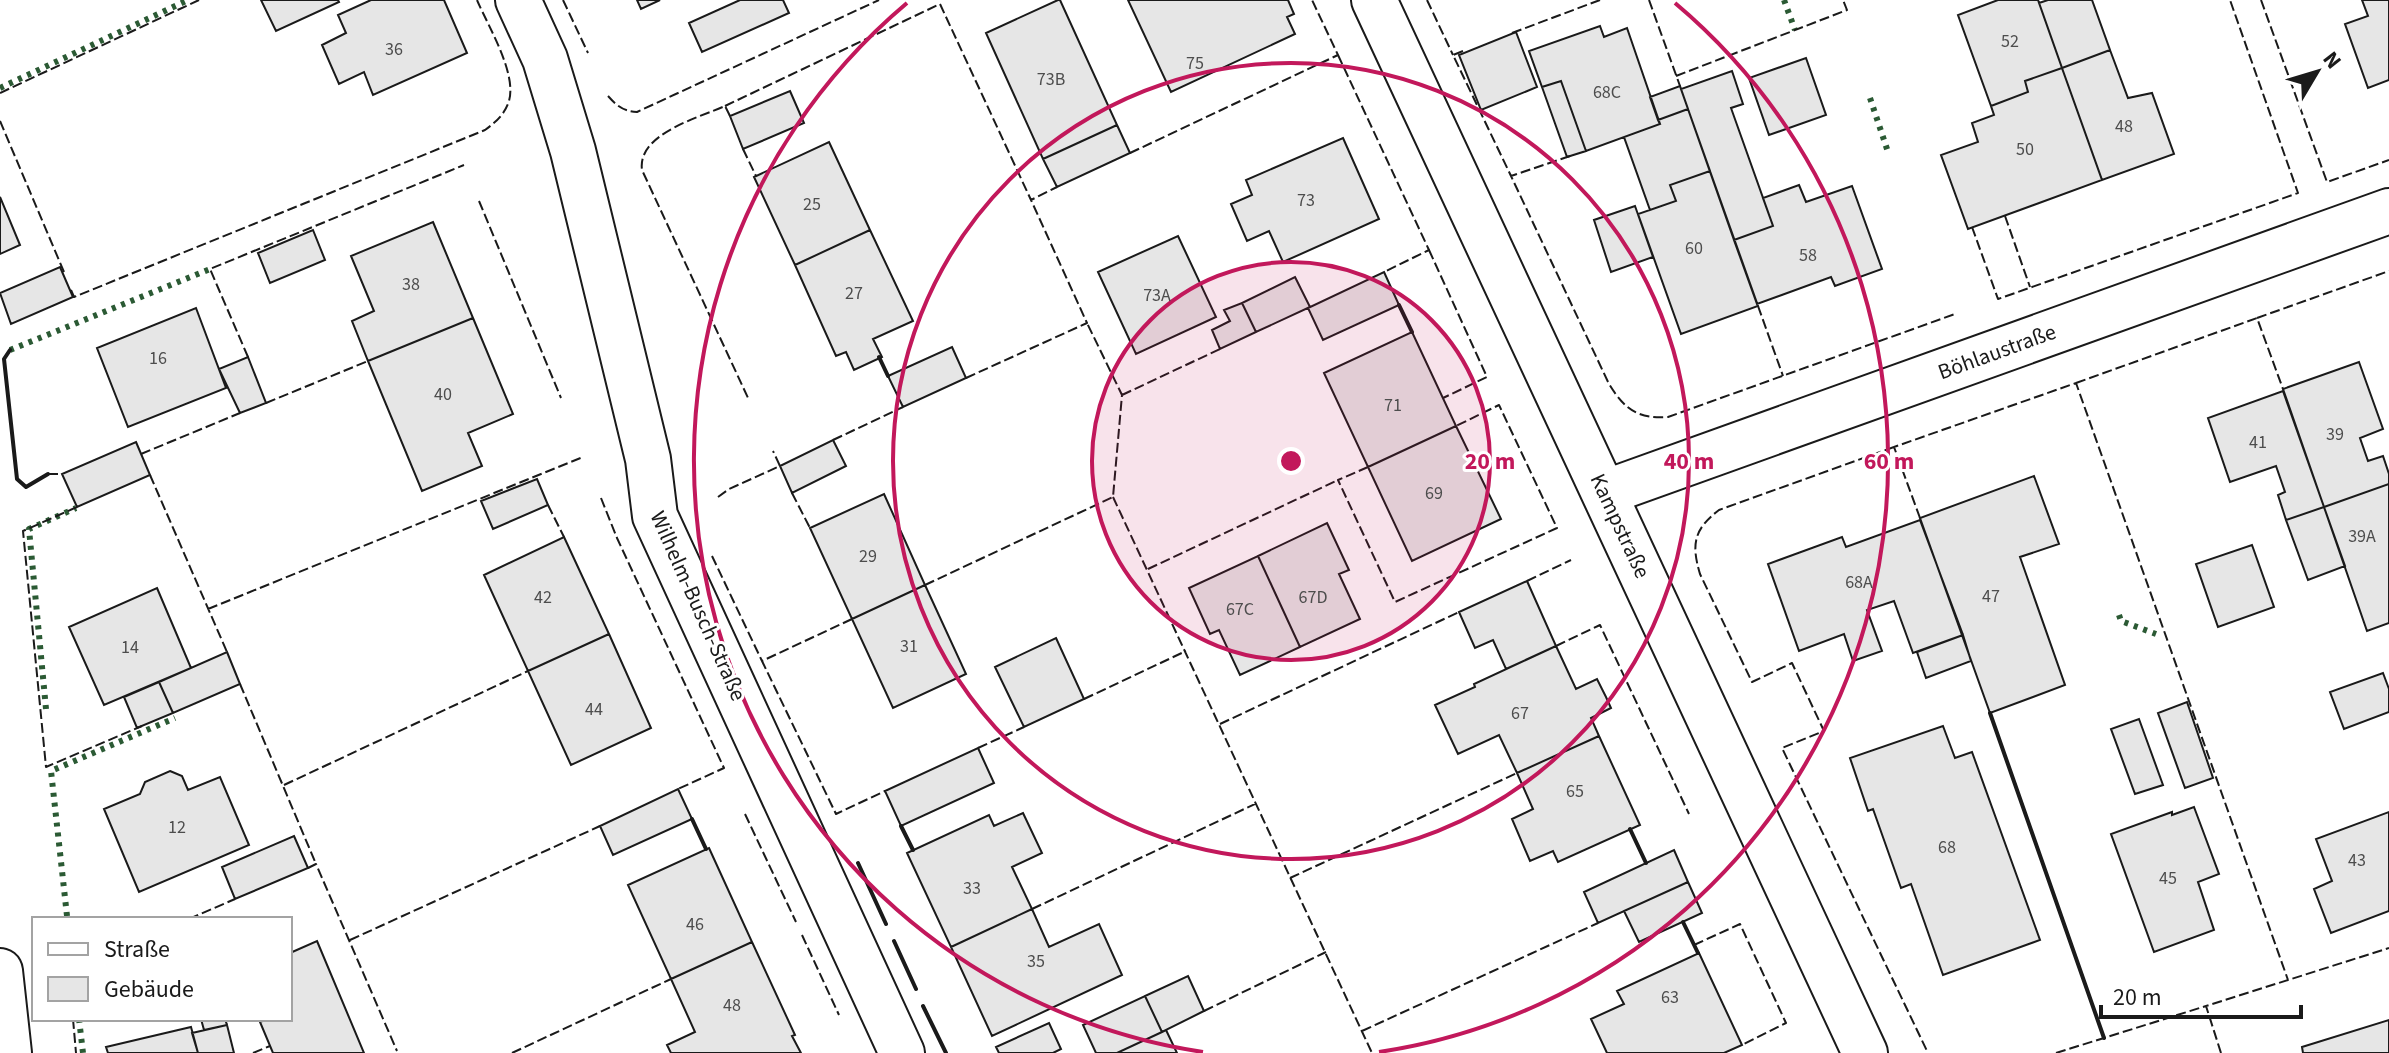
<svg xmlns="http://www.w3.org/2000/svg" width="2389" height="1053" font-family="'Source Sans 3',sans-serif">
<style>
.building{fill:#e6e6e6;stroke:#1a1a1a;stroke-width:2}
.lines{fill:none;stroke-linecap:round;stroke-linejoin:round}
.minor-casing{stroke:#1a1a1a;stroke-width:48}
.minor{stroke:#fff;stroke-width:44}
.hedge{stroke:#2b5a34;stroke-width:6;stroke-dasharray:4 6;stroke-linecap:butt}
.fence{stroke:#1a1a1a;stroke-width:2;stroke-dasharray:10 4;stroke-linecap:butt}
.wall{stroke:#1a1a1a;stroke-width:4}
.ring{fill:none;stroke:#c2185b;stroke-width:4}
.labels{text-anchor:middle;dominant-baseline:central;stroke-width:6;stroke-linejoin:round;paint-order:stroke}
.number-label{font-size:18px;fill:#4d4d4d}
.street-label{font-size:22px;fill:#1a1a1a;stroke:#fff}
.centre{fill:#c2185b;stroke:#fff;stroke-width:4}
.ring-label{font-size:24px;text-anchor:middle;font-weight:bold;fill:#c2185b;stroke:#fff;stroke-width:6;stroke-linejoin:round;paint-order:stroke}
</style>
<rect width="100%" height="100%" fill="#fff"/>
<path class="building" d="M 261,0 L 338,0 L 339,2 L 276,31 Z
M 371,0 L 444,0 L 467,53 L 373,95 L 364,72 L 339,84 L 322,45 L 346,33 L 338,15 Z
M 637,0 L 660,0 L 641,9 Z
M 740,0 L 783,0 L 789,13 L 702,52 L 689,23 Z
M 1058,0 L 1060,0 L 1117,125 L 1043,159 L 986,33 Z
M 1128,0 L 1288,0 L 1294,14 L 1287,17 L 1295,34 L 1171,92 Z
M 1998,0 L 2038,0 L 2062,68 L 2025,81 L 2028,92 L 1991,106 L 1958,15 Z
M 2048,0 L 2092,0 L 2110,50 L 2062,68 L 2039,3 Z
M 2362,0 L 2389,0 L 2389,80 L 2368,88 L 2345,24 L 2368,16 Z
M 1600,26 L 1604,37 L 1627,28 L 1660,124 L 1586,151 L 1561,81 L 1542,87 L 1529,51 Z
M 1516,32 L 1537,87 L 1481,110 L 1459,55 Z
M 2110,50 L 2128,98 L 2152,93 L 2174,154 L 2102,180 L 2062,68 Z
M 1806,58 L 1826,115 L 1769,135 L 1749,78 Z
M 2062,68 L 2102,180 L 1968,229 L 1941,155 L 1978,142 L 1972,123 L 1994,115 L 1991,106 L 2028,92 L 2025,81 Z
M 1732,71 L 1743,104 L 1731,108 L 1773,226 L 1734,240 L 1681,89 Z
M 1561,81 L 1586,151 L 1567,157 L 1542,87 Z
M 1680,86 L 1688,109 L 1658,120 L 1650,97 Z
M 790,91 L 804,123 L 743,149 L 730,116 Z
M 1688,109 L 1710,171 L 1670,185 L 1676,201 L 1650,210 L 1624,137 L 1660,124 L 1658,120 Z
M 1117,125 L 1130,153 L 1057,187 L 1043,159 Z
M 1343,138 L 1379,219 L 1283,262 L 1269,231 L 1247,241 L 1231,204 L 1252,195 L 1246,180 Z
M 829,142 L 870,230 L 795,265 L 754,177 Z
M 1710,171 L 1758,306 L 1681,334 L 1638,214 L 1676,201 L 1670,185 Z
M 1799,185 L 1806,202 L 1852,186 L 1882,269 L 1835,286 L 1831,277 L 1757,304 L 1734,240 L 1773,226 L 1763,198 Z
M 0,197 L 20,245 L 0,254 Z
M 1635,206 L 1653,257 L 1611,272 L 1594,220 Z
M 433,222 L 473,318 L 368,361 L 352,321 L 374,311 L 351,256 Z
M 313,230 L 325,260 L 270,283 L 258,253 Z
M 870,230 L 913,321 L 873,339 L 882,357 L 854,370 L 846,352 L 836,356 L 795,265 Z
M 1178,236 L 1216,317 L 1136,354 L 1098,272 Z
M 60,267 L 73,297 L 11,324 L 0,293 Z
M 1384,272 L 1399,305 L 1323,340 L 1308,308 Z
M 1295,277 L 1310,307 L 1256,332 L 1242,303 Z
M 1242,303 L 1256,332 L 1220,349 L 1212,330 L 1230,321 L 1224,310 Z
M 196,308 L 226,388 L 128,427 L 97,348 Z
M 473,318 L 513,414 L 468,433 L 482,466 L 422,491 L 368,361 Z
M 1412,332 L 1456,426 L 1368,467 L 1324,373 Z
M 952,347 L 966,378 L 903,407 L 888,376 Z
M 248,357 L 266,403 L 240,413 L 219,369 Z
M 2359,362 L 2383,429 L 2360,438 L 2368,461 L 2383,456 L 2389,474 L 2389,484 L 2324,507 L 2283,389 Z
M 2283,391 L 2324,507 L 2286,520 L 2278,495 L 2285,492 L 2276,466 L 2230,482 L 2208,418 Z
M 1456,426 L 1501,519 L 1412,561 L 1368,467 Z
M 833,440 L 846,466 L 792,493 L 780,466 Z
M 136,442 L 150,475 L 77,507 L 62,474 Z
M 2034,476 L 2059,544 L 2020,557 L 2065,685 L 1990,713 L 1920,518 Z
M 537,479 L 548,505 L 493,529 L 481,501 Z
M 2389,484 L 2389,623 L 2367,631 L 2324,507 Z
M 884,494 L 925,585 L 852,619 L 810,528 Z
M 2324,507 L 2345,566 L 2308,580 L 2286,520 Z
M 1920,520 L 1963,635 L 1913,653 L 1894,601 L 1867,610 L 1882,651 L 1853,661 L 1844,634 L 1799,651 L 1768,564 L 1842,537 L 1846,547 Z
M 1327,523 L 1349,570 L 1339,574 L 1360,619 L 1300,647 L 1258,556 Z
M 564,537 L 609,634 L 528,671 L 484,575 Z
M 2252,545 L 2274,607 L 2218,627 L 2196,564 Z
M 1258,556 L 1300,647 L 1240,675 L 1219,630 L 1210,634 L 1189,588 Z
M 1527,581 L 1556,646 L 1506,669 L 1493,640 L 1475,648 L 1459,612 Z
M 925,585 L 966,674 L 893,708 L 852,619 Z
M 157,588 L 191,668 L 104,705 L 69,627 Z
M 609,634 L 651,728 L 571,765 L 528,671 Z
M 1963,635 L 1971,661 L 1926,678 L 1917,652 Z
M 1056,638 L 1084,699 L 1024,727 L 995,667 Z
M 1556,646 L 1576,689 L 1597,679 L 1606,697 L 1611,708 L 1591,718 L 1599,736 L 1517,773 L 1499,735 L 1458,754 L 1435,705 L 1475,687 L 1474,684 Z
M 227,652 L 240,684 L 173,713 L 159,682 Z
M 2383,673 L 2389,689 L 2389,712 L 2344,729 L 2330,692 Z
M 159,682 L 173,713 L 137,728 L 124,697 Z
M 2187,702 L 2213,778 L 2185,788 L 2158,713 Z
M 2139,719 L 2163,785 L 2135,794 L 2111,729 Z
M 1943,726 L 1955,758 L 1972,752 L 2040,940 L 1943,975 L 1911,884 L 1901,888 L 1873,809 L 1868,811 L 1850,758 Z
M 1599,736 L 1640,825 L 1558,862 L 1553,851 L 1530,861 L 1512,819 L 1533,809 L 1517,773 Z
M 978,748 L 994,783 L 901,826 L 885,791 Z
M 170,771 L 182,776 L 188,790 L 220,777 L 249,845 L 139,892 L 104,809 L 140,794 L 145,782 Z
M 678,789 L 692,819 L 613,855 L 600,826 Z
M 2194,807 L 2219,874 L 2198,882 L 2214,930 L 2154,952 L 2111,834 L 2172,812 L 2172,815 Z
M 2389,812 L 2389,911 L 2331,933 L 2314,889 L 2332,881 L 2316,839 Z
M 1023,813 L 1042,853 L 1012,867 L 1032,909 L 951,947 L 907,853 L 989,815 L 994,826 Z
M 294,836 L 308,868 L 235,899 L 222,867 Z
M 709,848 L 752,942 L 671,979 L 628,885 Z
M 1674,850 L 1688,882 L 1598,923 L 1584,892 Z
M 1688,882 L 1702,913 L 1639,942 L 1624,911 Z
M 1032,909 L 1049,947 L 1099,924 L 1122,975 L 992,1036 L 951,947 Z
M 317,941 L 364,1053 L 273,1053 L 260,1022 L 267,1019 L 290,1019 L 290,953 Z
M 752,942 L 795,1035 L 792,1036 L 801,1053 L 671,1053 L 667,1045 L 695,1032 L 671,979 Z
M 1699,953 L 1742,1045 L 1724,1053 L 1607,1053 L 1591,1019 L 1624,1004 L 1617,991 Z
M 1188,976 L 1204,1011 L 1162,1032 L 1145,996 Z
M 1145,996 L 1162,1032 L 1117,1053 L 1096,1053 L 1083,1025 Z
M 201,1019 L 225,1019 L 227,1025 L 204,1030 Z
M 2389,1020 L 2389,1053 L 2303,1053 L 2302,1047 Z
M 1049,1023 L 1061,1049 L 1053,1053 L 999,1053 L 996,1047 Z
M 227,1025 L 234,1053 L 198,1053 L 192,1033 Z
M 191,1027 L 198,1053 L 108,1053 L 106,1047 Z
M 1166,1030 L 1177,1053 L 1117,1053 L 1162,1032 Z"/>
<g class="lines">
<g class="minor-casing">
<path id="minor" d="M 518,0 L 545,59 L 573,151 L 648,459 L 655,516 L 902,1053
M 1374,0 L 1865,1053
M 1604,493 L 2389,211
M 0,971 L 9,1053"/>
</g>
<use href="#minor" class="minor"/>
<path class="hedge" d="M 1784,0 L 1795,30
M 0,88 L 188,0
M 1870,98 L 1888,152
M 10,350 L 210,269
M 2119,615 L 2121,621 L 2156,634
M 46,709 L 29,529 L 76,508
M 67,916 L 51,771 L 175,718
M 79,1019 L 83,1053"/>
<path class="fence" d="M 563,0 L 588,53
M 1427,0 L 1453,55
M 1649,0 L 1680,86
M 2261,0 L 2327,182 L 2389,160
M 1512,33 L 1600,0
M 1463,51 L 1453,55 L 1511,176
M 1338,55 L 1429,250 L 1384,272
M 1676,76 L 1847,10 L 1843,0
M 0,93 L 199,0
M 608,96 C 617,106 623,111 637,112 L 879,0
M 725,106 L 940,4 L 1031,200 L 1057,187
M 730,116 L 725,106 C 698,118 637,134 642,170 L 749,400
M 0,121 L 64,272
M 743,149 L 756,176
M 1130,153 L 1338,55 L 1312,0
M 1570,156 L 1511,176 L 1609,384 C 1625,410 1638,419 1668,417 L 1955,314
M 479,201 L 561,398
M 2005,216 L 2030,287
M 1972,227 L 1998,299 L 2298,193 L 2230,0
M 1429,250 L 1487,377 L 1443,398
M 71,290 L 74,297 L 485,130 C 496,122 505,114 509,101 C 517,73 488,26 477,0
M 1758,306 L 1783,376
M 2257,318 L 2389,271
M 248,357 L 210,269 L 464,165
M 966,378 L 1087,323 L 1031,200
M 2076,383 L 2257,318 L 2283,389
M 1122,395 L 1220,349
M 266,403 L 368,361
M 833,440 L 903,407
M 1894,447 L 1719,510 C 1694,529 1691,544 1700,574 L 1752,682 L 1792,663 L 1824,731 L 1782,748 L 1928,1053
M 141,454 L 240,413
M 1368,467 L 1338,480 L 1395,602 L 1557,528 L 1499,405 L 1456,426
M 48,474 L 62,474
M 150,475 L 227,652
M 792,493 L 810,528
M 718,497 L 729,489 L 780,466 L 773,451
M 1113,497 L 1372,1053
M 601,498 L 617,538 L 724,768 L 678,789
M 548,505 L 564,537
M 77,507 L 23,531 L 46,767 L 142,726
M 1920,518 L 1894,447 L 2076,383 L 2288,980
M 712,556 L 762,661
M 1148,569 L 1338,480
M 1527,581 L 1571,560
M 925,585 L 1113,497 L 1122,395 L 1087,323
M 208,609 L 583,457
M 852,619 L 762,661 L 836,814 L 885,791
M 1556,646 L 1600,625 L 1689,814
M 240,684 L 316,864
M 1084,699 L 1186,651
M 1220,724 L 1459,612
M 978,748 L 1024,727
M 284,785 L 528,671
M 745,814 L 796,922
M 308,868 L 316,864 L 397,1051
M 1290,878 L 1517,773
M 1032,909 L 1257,803
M 189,919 L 235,899
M 802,935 L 839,1015
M 350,940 L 600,826
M 1694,945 L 1740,924 L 1786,1023 L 1742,1045
M 1204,1011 L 1326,952
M 73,1019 L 76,1053
M 1362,1031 L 1598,923
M 253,1053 L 270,1046
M 512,1053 L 671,979
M 2056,1053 L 2206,1006
M 2221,1053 L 2206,1006 L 2389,948"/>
<path class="wall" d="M 1399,305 L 1412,332
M 10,350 L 4,359 L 17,479 L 26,487 L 48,474
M 879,357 L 888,376
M 1990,713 L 2104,1038
M 692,819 L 706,849
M 901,826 L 913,850
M 1630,829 L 1646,863
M 858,863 L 886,924
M 1683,922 L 1698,953
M 894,941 L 916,989
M 923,1006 L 946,1053"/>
</g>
<circle cx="1291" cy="461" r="199" fill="#c2185b" fill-opacity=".12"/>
<g class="ring">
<circle cx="1291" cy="461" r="199"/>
<circle cx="1291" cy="461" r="398"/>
<path d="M1203 1052A598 598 0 0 1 907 3M1675 3A598 598 0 0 1 1379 1052"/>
</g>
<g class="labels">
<g class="number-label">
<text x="2010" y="41">52</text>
<text x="394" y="49">36</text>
<text x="1195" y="63">75</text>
<text x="1051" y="79">73B</text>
<text x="1607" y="92">68C</text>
<text x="2124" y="126">48</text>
<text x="2025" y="149">50</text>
<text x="1306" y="200">73</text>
<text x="812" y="204">25</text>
<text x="1694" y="248">60</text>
<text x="1808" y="255">58</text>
<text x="411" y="284">38</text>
<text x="854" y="293">27</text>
<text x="1157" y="295">73A</text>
<text x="158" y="358">16</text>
<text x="443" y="394">40</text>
<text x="1393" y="405">71</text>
<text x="2335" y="434">39</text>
<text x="2258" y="442">41</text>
<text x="1434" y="493">69</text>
<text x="2362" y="536">39A</text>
<text x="868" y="556">29</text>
<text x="1859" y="582">68A</text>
<text x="1991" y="596">47</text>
<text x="543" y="597">42</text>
<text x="1313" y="597">67D</text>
<text x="1240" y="609">67C</text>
<text x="909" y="646">31</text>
<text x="130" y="647">14</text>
<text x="594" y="709">44</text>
<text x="1520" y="713">67</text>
<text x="1575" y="791">65</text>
<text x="177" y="827">12</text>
<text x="1947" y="847">68</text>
<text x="2357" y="860">43</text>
<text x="2168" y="878">45</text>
<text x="972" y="888">33</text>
<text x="695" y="924">46</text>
<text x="1036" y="961">35</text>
<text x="1670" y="997">63</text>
<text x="732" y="1005">48</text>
</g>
<g class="street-label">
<text transform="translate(1997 352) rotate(-20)">Böhlaustraße</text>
<text transform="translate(1620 526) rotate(65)">Kampstraße</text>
<text transform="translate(698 606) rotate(66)">Wilhelm-Busch-Straße</text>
</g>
</g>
<circle cx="1291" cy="461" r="12" class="centre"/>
<g class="ring-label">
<text x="1490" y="469">20 m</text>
<text x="1689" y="469">40 m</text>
<text x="1889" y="469">60 m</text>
</g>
<rect x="32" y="917" width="260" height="104" fill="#ffffff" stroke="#a3a3a3" stroke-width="2"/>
<rect x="48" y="943" width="40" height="12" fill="#ffffff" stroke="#a3a3a3" stroke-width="2"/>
<text x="104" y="957" font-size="24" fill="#1a1a1a">Straße</text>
<rect x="48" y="977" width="40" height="24" fill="#e6e6e6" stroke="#a3a3a3" stroke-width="2"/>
<text x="104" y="997" font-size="24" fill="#1a1a1a">Gebäude</text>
<g transform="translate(2317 72) rotate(52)" stroke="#ffffff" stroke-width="6" paint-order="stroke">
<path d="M0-6L14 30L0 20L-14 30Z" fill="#1a1a1a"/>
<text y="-12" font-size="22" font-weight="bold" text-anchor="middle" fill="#1a1a1a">N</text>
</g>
<path d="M2101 1005v12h200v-12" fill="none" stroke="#1a1a1a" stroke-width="4"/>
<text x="2113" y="1005" font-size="24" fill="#1a1a1a" stroke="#ffffff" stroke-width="6" paint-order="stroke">20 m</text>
</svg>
